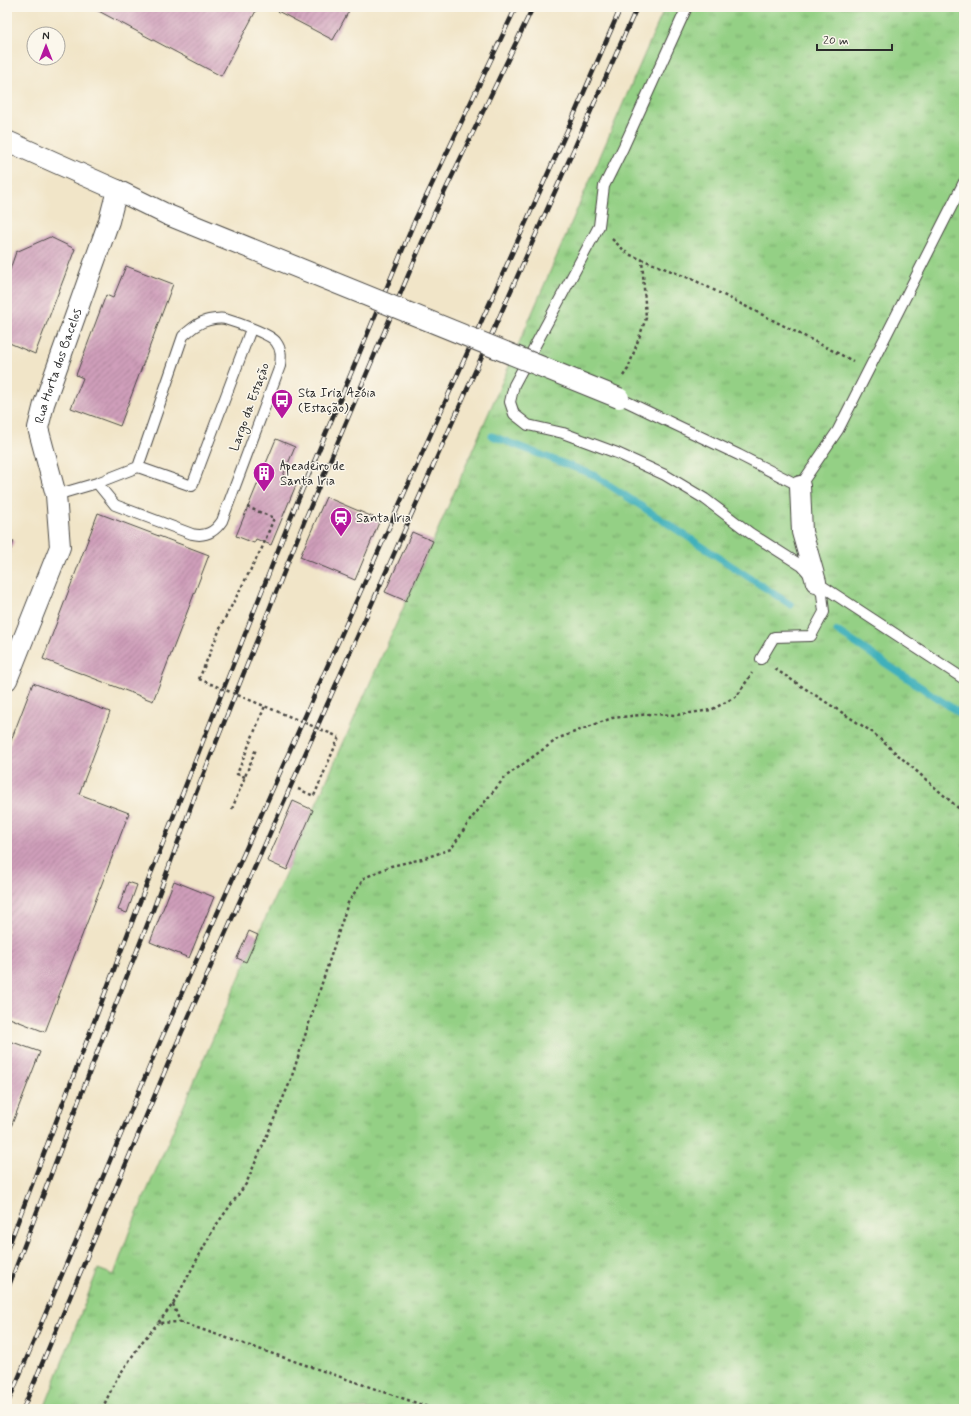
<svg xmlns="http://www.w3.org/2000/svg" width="971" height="1416" font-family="Mynerve,sans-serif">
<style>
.grass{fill:url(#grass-tufts);stroke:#607e58}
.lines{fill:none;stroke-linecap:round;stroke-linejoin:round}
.stream{stroke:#40b0bb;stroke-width:7}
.building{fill:url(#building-hatch)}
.lane-casing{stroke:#494743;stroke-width:12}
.street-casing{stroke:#494743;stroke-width:22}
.path{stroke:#494743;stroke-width:2.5;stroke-dasharray:3 3;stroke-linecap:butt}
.lane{stroke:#fff;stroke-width:10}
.street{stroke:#fff;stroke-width:20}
.rail-casing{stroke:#2b2b2b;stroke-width:4.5}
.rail{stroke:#fbf7ec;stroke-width:3;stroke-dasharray:9;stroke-linecap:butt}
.street-bridge-casing{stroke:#494743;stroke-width:22;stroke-linecap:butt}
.path-bridge{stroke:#494743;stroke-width:2.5;stroke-dasharray:3 3;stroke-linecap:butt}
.street-bridge{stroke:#fff;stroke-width:20}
.labels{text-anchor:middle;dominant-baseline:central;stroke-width:3;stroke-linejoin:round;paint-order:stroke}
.street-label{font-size:13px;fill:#2b2b2b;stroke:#fbf7ec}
.poi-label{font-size:13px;fill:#2b2b2b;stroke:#fbf7ec;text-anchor:start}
</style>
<defs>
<pattern id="grass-tufts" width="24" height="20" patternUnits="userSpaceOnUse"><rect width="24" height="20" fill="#94d085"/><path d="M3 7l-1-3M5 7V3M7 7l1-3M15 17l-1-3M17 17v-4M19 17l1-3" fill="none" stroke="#79a96d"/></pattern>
<pattern id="building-hatch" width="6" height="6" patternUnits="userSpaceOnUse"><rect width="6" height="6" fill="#cf9eba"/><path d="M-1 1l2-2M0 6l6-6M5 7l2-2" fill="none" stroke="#a88197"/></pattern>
</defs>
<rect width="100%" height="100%" fill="#fbf7ec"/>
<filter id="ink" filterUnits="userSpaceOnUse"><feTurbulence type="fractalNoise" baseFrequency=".025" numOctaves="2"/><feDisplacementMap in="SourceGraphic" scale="8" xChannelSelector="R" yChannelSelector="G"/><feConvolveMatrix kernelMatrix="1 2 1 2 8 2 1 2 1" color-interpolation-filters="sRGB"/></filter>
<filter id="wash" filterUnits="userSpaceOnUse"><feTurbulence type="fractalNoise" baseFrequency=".012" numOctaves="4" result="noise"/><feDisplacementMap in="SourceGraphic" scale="16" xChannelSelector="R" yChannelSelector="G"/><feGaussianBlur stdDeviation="0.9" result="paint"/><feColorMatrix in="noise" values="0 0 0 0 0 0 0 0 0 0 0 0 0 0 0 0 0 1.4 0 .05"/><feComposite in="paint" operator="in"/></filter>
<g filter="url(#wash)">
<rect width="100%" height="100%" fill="#f1e5c8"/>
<path class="grass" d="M 665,7 L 964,7 L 964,1409 L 44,1409 L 98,1269 L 114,1275 L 130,1230 L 246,962 L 433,541 Z"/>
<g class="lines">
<path class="stream" d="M 492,436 L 594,475 L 791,605
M 837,631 L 964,716"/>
</g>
<g id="blocks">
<path class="building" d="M 91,7 L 258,7 L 221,76 Z
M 270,7 L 351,7 L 333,40 Z
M 50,237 L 75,249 L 35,354 L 7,342 L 7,278 L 16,252 Z
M 126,266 L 173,284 L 120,426 L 71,408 L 83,378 L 76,375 L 106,295 L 113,298 Z
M 276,439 L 295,447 L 282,478 L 296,485 L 271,545 L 256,539 L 254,543 L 236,536 Z
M 326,497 L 380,520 L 355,580 L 300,557 Z
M 98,513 L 209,555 L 153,701 L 43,659 Z
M 412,532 L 433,541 L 406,601 L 385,592 Z
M 7,539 L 14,541 L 7,559 Z
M 33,683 L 110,712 L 79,794 L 129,813 L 45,1032 L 7,1017 L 7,751 Z
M 293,801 L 313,810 L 287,870 L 267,861 Z
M 174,881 L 214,897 L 189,958 L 150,942 Z
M 128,882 L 137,885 L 127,913 L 118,910 Z
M 249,931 L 258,935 L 246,962 L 237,958 Z
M 7,1040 L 40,1052 L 7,1137 Z"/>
</g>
</g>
<g filter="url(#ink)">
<use href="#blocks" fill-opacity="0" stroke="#494743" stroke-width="1"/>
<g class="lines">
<g class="lane-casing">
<path id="lane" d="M 687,7 L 623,148 L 604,186 L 599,226 L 514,385 L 510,402 L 514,414 L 528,425 L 563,433 L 617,453 L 665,475 L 705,499 L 750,533 L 802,566 L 816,582 L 822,594 L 824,612 L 811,636 L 774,637 L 761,659
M 619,398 L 739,455 L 800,486 L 838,430 L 964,182
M 138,467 L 192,486 L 251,329
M 56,495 L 97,483 L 138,467 L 183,336 C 191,329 199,322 209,320 C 214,319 221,318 225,319 C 235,322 271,334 276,342 C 282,350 281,357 280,366 L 222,521 C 214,533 205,537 192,534 L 115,505 L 97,483
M 816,582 L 964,679"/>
</g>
<g class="street-casing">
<g id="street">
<path d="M 7,141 L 117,190 L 168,215"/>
<path d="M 800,486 L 802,532 L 816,582"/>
<path id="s1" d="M 7,680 L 60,547 L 56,495 L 38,428 L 44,404 L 109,221 L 117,190"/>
</g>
</g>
<path class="path" d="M 612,239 L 628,254 L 694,280 L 853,361
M 623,376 L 628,369 L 646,318 L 642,259
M 775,669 L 872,732 L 964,813
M 199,679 L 222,624 L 262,548 L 274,518 L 247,507
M 245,777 L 237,774 L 265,706
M 298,789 L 314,796 L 339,737
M 232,809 L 256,749
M 173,1304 L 180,1322 L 158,1323 L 173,1304 L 214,1228 L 246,1184 L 290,1082 L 348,903 L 364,878 L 391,866 L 422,859 L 451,849 L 471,819 L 505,777 L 559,738 L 612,718 L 650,714 L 676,715 L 711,710 L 737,696 L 752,673
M 180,1322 L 434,1409
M 102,1409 L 116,1380 L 142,1342 L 158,1323"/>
<use href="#lane" class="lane"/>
<use href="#street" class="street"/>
<g class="rail-casing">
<path id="rail" d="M 7,1250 L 139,904 L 291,517 L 415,220 L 516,7
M 7,1291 L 104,1034 L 153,910 L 196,793 L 304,522 L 434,214 L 533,7
M 7,1405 L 156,1051 L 420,458 L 571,122 L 621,7
M 23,1409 L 170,1059 L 222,941 L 637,7"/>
</g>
<use href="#rail" class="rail"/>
<g class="street-bridge-casing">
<path id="street-bridge" d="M 168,215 L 619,398"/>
</g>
<path class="path-bridge" d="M 199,679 L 339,737"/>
<use href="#street-bridge" class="street-bridge"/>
</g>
</g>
<defs>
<g id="bus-pin" transform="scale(1.15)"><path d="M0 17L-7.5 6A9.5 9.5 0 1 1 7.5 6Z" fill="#b5179e" stroke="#fbf7ec"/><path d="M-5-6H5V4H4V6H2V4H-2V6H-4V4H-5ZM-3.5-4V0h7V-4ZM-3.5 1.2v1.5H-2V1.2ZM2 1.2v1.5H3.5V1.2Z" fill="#fff"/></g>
<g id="building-pin" transform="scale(1.15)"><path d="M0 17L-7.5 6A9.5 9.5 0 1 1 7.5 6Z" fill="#b5179e" stroke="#fbf7ec"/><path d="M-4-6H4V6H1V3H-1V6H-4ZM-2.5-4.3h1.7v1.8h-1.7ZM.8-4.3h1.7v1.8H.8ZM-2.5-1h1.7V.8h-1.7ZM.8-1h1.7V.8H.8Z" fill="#fff"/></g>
<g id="station-pin" transform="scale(1.15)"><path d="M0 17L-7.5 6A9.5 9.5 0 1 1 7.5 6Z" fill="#b5179e" stroke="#fbf7ec"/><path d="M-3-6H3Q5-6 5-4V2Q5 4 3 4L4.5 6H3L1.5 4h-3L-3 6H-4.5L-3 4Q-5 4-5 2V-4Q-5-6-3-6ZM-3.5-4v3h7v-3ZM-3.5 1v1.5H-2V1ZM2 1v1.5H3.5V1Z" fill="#fff"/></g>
</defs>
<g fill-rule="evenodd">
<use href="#bus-pin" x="282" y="400"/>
<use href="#building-pin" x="264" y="473"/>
<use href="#station-pin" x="341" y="518"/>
</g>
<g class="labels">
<g class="street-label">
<text stroke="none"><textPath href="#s1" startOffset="330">Rua Horta dos Bacelos</textPath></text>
<text transform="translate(250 407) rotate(-70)">Largo da Estação</text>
</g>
<g class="poi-label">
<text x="298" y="393">Sta Iria Azóia<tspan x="298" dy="15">(Estação)</tspan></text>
<text x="280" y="466">Apeadeiro de<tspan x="280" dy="15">Santa Iria</tspan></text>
<text x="356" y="518">Santa Iria</text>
</g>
</g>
<rect width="971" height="1416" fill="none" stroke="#fbf7ec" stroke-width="24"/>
<g transform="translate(46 46)"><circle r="19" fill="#fbf7ec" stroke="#a8a59f"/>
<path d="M0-3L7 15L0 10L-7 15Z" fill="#b5179e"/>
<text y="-6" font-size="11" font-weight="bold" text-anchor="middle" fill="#2b2b2b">N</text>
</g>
<path d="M817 44v6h75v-6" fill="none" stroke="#2b2b2b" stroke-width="2"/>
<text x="823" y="44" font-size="12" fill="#2b2b2b" stroke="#fbf7ec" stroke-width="3" paint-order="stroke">20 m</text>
</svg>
